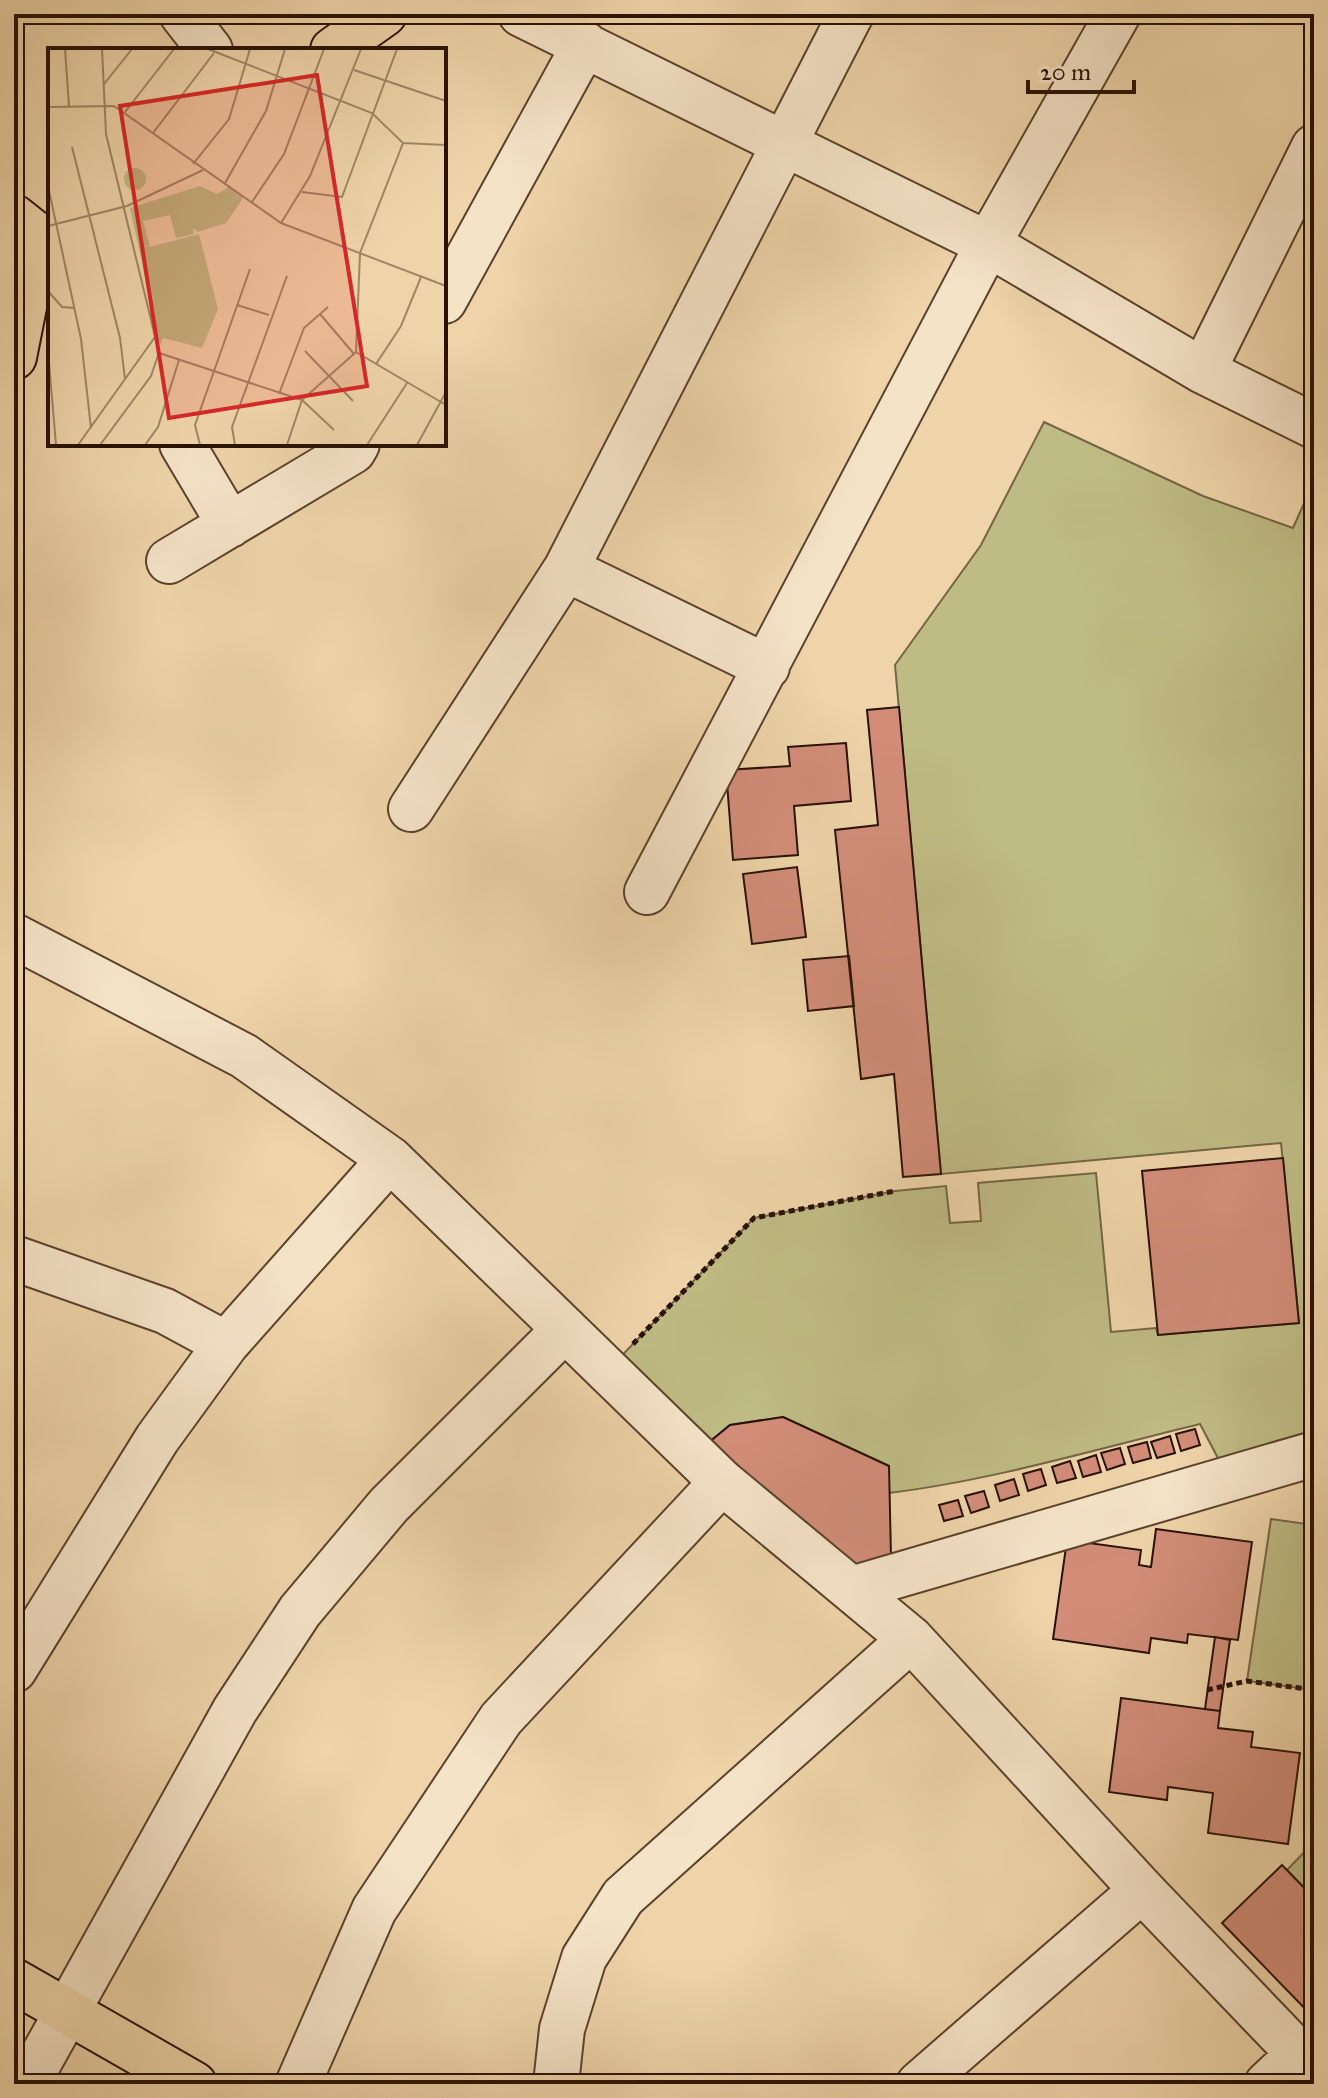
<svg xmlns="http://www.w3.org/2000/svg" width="1328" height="2098" font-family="'IM FELL Great Primer',serif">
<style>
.green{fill:#bfbb84;stroke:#746644;stroke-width:2}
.building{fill:#d28d79;stroke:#291103;stroke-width:2}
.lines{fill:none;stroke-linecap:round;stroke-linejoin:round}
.minor-casing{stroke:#5a422c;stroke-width:48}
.major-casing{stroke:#291103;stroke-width:48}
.path{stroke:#291103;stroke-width:5;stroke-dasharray:6 4;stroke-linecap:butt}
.minor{stroke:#f5e3c7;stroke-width:44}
.major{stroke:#efd4a9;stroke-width:44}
.inset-road{fill:none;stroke:#a08667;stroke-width:2}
.view{fill:#d62828;fill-opacity:0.15;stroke:#d62828;stroke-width:4}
.inset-edge{fill:none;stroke:#291103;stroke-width:4}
</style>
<rect width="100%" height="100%" fill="#efd4a9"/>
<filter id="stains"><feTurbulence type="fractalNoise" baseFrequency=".0025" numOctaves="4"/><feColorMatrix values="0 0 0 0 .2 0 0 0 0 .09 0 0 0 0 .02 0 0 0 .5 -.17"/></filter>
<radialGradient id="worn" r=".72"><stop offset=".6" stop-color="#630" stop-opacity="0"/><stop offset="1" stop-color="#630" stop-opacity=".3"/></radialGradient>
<path class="green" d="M 1044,422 L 1203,496 L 1293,528 L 1314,481 L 1314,1435 L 1220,1462 L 1200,1424 C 1097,1449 994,1480 889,1493 L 889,1466 L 783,1417 L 730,1425 L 694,1455 L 607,1371 L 754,1218 L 895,1191 L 946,1186 L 950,1223 L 981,1221 L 978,1183 L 1096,1173 L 1111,1332 L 1156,1328 L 1158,1335 L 1299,1323 L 1281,1143 L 941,1174 L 895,665 L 981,545 Z
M 1271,1519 L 1314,1525 L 1314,1690 L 1247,1681 Z
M 1314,1842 L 1314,1898 L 1287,1870 Z"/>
<path class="building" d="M 899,707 L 941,1174 L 903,1177 L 894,1074 L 861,1079 L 835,830 L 878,825 L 867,710 Z
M 846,743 L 851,801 L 794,806 L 798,855 L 733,860 L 726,770 L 790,766 L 788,747 Z
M 797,867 L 806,937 L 752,944 L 743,874 Z
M 849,956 L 854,1006 L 808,1011 L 803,960 Z
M 1283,1158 L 1299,1323 L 1158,1335 L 1142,1171 Z
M 783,1417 L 889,1466 L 891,1558 L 853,1569 L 702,1448 L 730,1425 Z
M 1195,1429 L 1200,1445 L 1181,1451 L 1176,1434 Z
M 1170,1436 L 1175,1453 L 1157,1458 L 1151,1442 Z
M 1147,1442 L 1151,1458 L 1133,1463 L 1128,1447 Z
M 1120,1448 L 1125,1464 L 1107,1470 L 1101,1453 Z
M 1096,1455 L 1101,1472 L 1083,1477 L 1078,1461 Z
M 1070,1461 L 1076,1478 L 1057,1483 L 1052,1467 Z
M 1041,1469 L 1046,1485 L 1028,1491 L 1023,1474 Z
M 1014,1479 L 1019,1495 L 1000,1501 L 995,1485 Z
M 984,1491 L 989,1507 L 971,1513 L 965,1496 Z
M 958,1500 L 963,1516 L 944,1521 L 939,1505 Z
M 1156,1529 L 1252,1542 L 1238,1640 L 1188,1634 L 1187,1643 L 1151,1638 L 1149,1653 L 1053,1639 L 1067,1540 L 1141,1550 L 1139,1565 L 1151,1567 Z
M 1215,1637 L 1230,1640 L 1220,1711 L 1205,1709 Z
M 1121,1698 L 1220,1711 L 1218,1728 L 1253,1732 L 1251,1747 L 1300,1753 L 1288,1844 L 1208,1833 L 1213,1793 L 1168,1787 L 1167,1800 L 1109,1792 Z
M 1282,1865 L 1314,1898 L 1314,2018 L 1222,1923 Z"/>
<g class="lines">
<g class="minor-casing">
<path id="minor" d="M 182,14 L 210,50
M 521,14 L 988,244 L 1203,371 L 1314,426
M 444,301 L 585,44
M 1203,371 L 1314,147
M 182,444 L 230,525
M 169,561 L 353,451 L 357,444
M 566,569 L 767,667
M 411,809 L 566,569 L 851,14
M 647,892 L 988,244 L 1118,14
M 14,936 L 244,1056 L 390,1159 L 722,1482 L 911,1639 L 1142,1890 L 1299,2054 L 1314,2065
M 14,1258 L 165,1311 L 226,1344
M 851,1589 L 1314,1454
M 14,1670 L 157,1439 L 226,1344 L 390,1159
M 27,2084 L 235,1710 L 300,1611 L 389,1505 L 565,1329
M 298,2084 L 374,1910 L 501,1719 L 722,1482
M 556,2084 L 562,2029 L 584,1958 L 623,1897 L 911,1639
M 919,2084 L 1142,1890
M 1267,2084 L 1299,2054"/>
</g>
<g class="major-casing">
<path id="major" d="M 333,50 L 384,14
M 14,217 L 38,236 L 14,357
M 14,1981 L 194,2084"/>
</g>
<path class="path" d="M 14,22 L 21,14
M 633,1344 L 754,1218 L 895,1191
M 1207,1690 L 1247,1681 L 1314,1690
M 1313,1844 L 1314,1833"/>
<use href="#minor" class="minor"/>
<use href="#major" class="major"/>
</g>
<g transform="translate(48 48)">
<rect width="398" height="398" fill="#efd4a9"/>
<path d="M76 131a11 11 0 1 1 22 0a11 11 0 1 1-22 0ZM 152,138 L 169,146 L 181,139 L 196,149 L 178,175 L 150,184 L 145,180 L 146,186 L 128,190 L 122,167 L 95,173 L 102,199 L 151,186 L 170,261 L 154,300 L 115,290 L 112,297 L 82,160 Z" fill="#bfbb84"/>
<path class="inset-road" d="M 17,1 L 21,58M 160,1 L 324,65 L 355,95 L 312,205 L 308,304 L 398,357M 306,22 L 398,53M 56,36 L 84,1M 0,59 L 66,58 L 233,175 L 398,238M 77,64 L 126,1M 105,85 L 166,5M 355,95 L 398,97M 24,99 L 72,290 L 77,331M 145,116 L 181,71 L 202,1M 177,135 L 218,63 L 237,1M 0,138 L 33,291 L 43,380M 254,144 L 294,149 L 349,1M 204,154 L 236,106 L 276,1M 233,175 L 262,128 L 313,1M 0,178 L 79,158 L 155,122M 0,243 L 14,259 L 27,260M 189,257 L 221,267M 272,266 L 306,306M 0,303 L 8,397M 257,303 L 305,353M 111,305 L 254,352 L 286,382M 328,316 L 353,278 L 373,229M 231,346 L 256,280 L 280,259M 30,397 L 107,289M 52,397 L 103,328 L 111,305 L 58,86 L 54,1M 97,397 L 110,379 L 131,312M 152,397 L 147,377 L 202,221M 187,397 L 184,379 L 239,228M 239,397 L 254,352 L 308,304M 319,397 L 359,335M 369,397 L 398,344"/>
<path class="view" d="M 269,27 L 319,338 L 121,370 L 72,58 Z"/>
<rect width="398" height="398" class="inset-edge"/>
</g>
<rect width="1328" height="2098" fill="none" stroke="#efd4a9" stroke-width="48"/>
<rect x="16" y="16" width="1296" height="2066" fill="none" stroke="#291103" stroke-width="4"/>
<rect x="24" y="24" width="1280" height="2050" fill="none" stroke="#291103" stroke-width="2"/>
<path d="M1028 80v12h106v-12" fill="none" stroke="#291103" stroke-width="4"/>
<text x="1040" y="80" font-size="24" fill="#291103" stroke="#f5e3c7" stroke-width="6" paint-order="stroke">20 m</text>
<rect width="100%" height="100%" filter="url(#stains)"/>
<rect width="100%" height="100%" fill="url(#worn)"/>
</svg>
